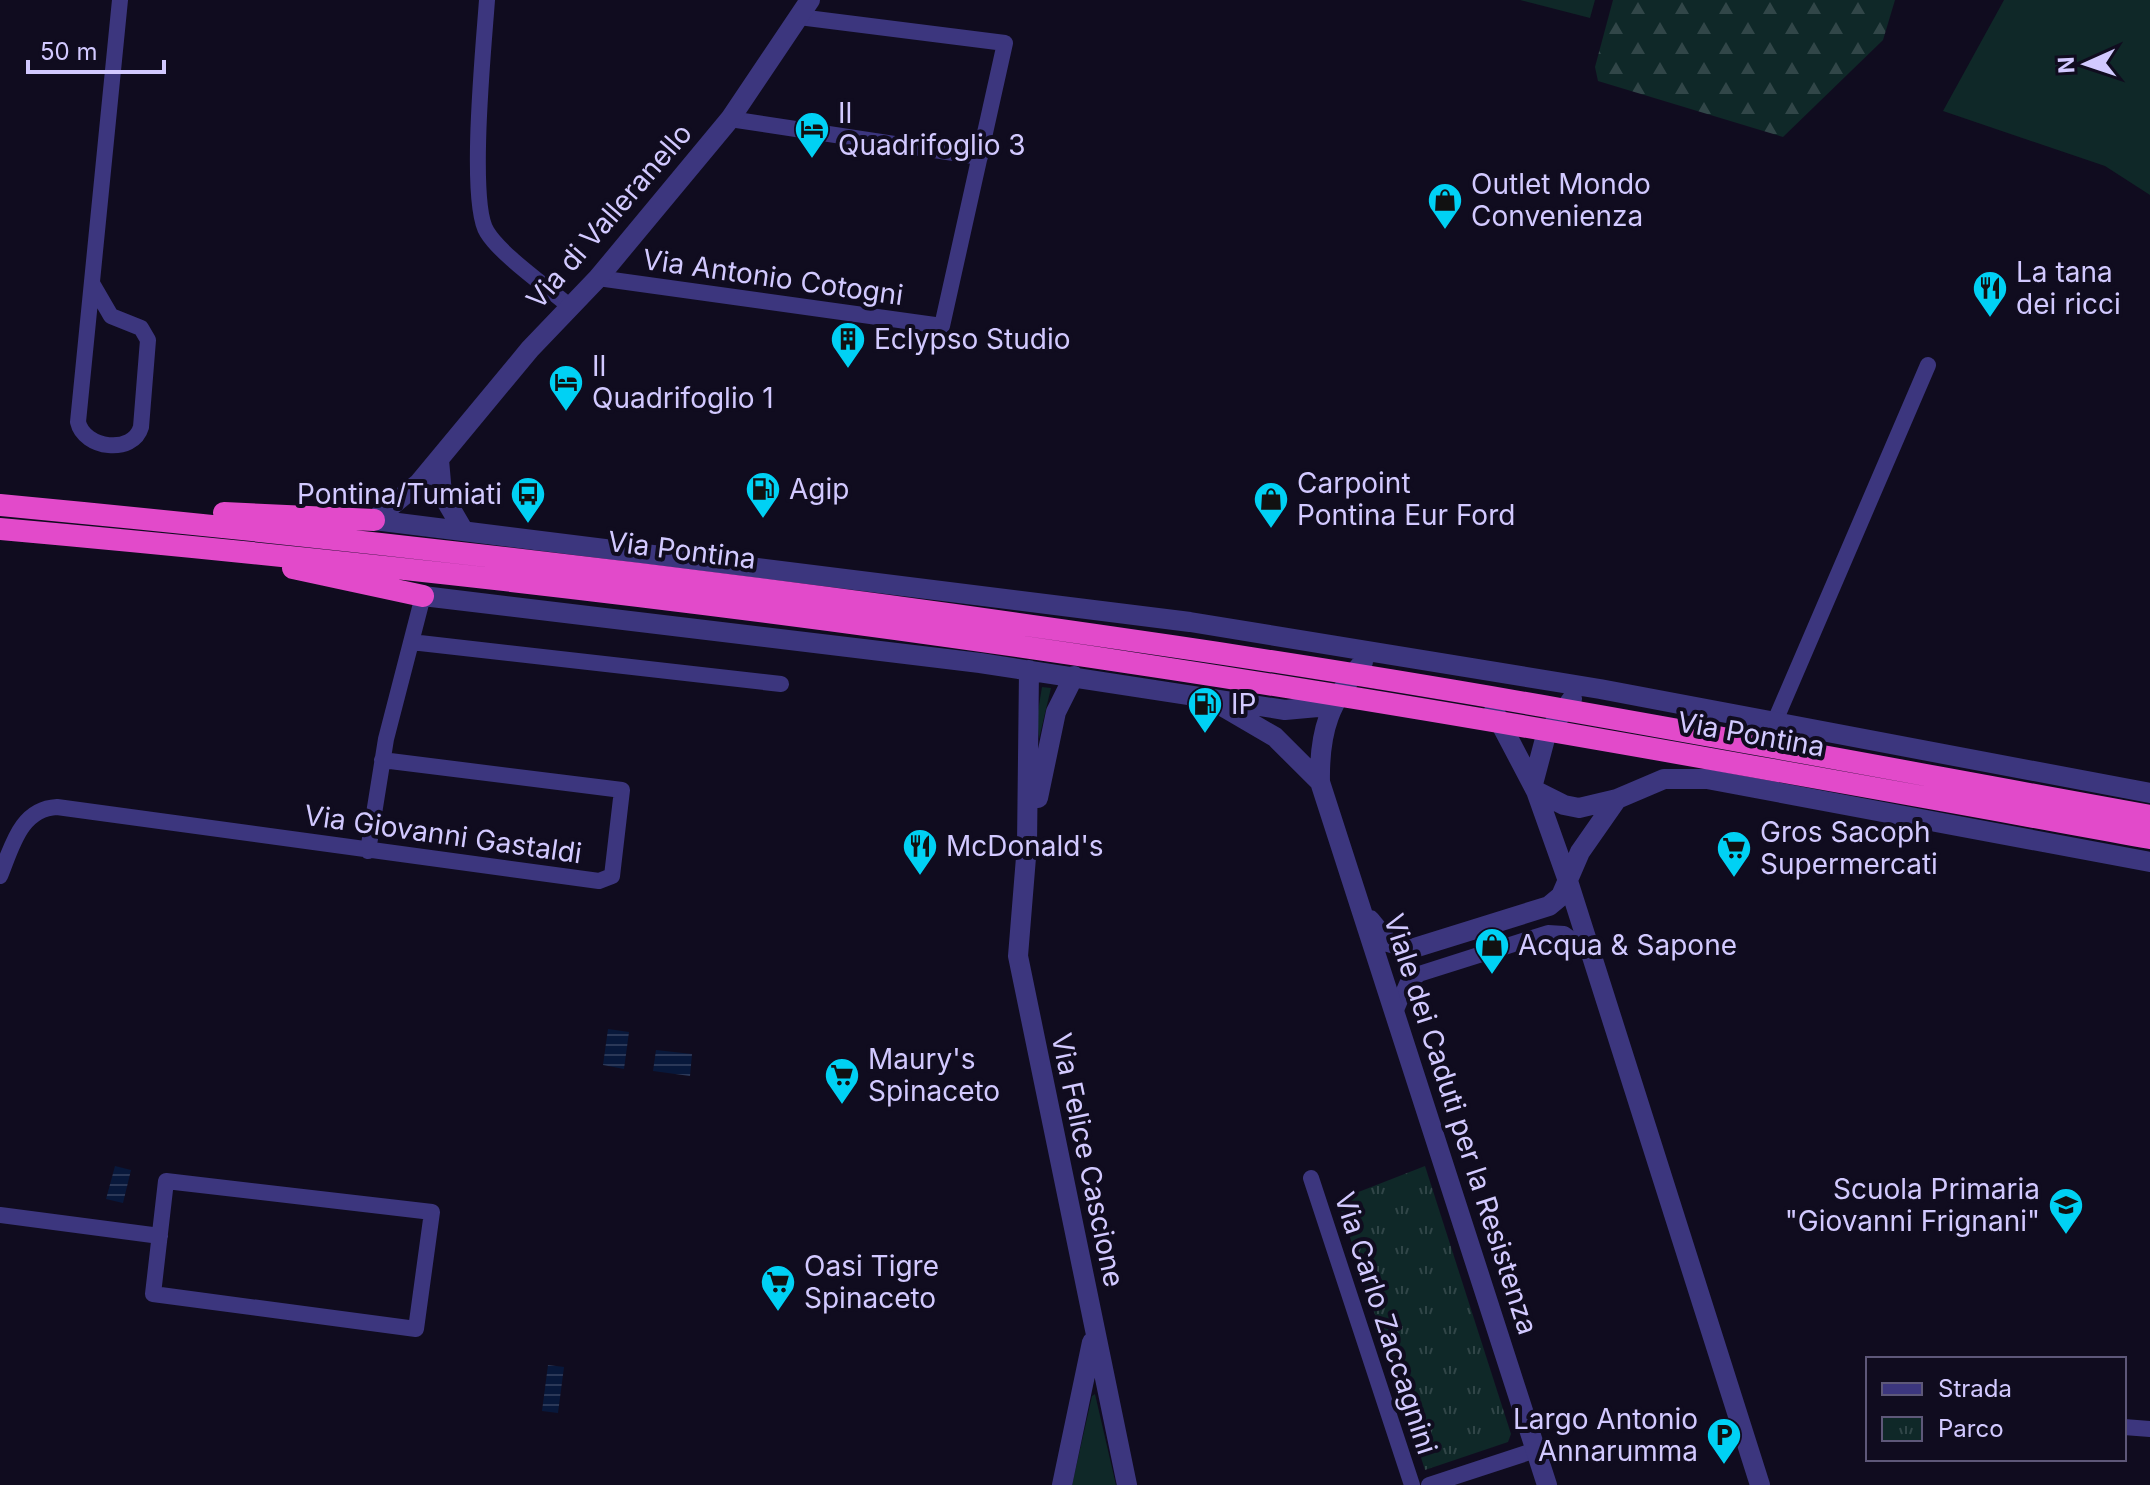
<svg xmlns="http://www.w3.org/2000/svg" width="2150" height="1485" font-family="Inter,sans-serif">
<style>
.grass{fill:#0f2828}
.forest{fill:url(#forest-firs)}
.park{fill:url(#park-tufts)}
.water{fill:url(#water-rules)}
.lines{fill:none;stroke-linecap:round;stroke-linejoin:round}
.minor{stroke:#3c367e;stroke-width:16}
.tertiary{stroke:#3c367e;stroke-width:20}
.trunk{stroke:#e24aca;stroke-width:22}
.labels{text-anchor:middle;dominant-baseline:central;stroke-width:8;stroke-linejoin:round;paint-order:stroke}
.poi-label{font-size:28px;fill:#d2c9ff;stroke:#100c1f;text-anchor:start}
.street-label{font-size:28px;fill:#d2c9ff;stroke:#100c1f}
</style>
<defs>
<pattern id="forest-firs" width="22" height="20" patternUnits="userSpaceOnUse" patternTransform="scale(2)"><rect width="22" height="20" fill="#0f2828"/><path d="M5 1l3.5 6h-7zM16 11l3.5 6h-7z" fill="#314648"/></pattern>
<pattern id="park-tufts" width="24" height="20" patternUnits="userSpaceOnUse" patternTransform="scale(2)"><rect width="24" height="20" fill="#0f2828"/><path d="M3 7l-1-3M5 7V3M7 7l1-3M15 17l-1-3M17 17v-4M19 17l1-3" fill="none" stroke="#314648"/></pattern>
<pattern id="water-rules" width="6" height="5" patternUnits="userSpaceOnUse" patternTransform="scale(2)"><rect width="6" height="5" fill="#08183b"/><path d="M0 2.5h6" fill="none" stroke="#2b3858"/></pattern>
</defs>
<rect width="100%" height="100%" fill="#100c1f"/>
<path class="grass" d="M 1520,0 L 1595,0 L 1590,18 Z
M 2004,0 L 2150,0 L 2150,195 L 2105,166 L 1943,111 Z
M 1042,687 L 1051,688 L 1039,739 L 1037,717 Z
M 1095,1394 L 1116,1485 L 1072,1485 L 1092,1396 Z"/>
<path class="forest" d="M 1613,0 L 1895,0 L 1883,40 L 1783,137 L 1598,81 L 1595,67 Z"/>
<path class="park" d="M 1425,1166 L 1511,1434 L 1508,1442 L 1425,1470 L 1338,1200 Z"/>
<path class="water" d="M 608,1029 L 629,1032 L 624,1069 L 603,1065 Z
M 656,1050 L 692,1054 L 690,1076 L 653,1071 Z
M 115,1166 L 131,1170 L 123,1203 L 106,1199 Z
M 548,1365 L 564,1367 L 558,1413 L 542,1411 Z"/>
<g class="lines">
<path class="minor" d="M 487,0 C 484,43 468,203 487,232 C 501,255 546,286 569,306
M 730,119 L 980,157
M 598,278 L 942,326 L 1005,43 L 799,17
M 93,285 L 111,316 L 141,328 L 148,340 L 141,427 C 133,455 84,449 78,422 L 120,0
M 411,642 L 781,684
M 1775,721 L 1928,365
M 368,851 L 386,739 L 423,596
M 0,876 C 12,847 20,809 57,807 L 599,881 L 612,876 L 622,790 L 382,760
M 1395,1012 L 1407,984 L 1419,974 L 1548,933 L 1564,934 L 1588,951
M 1311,1178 L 1412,1485
M 166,1181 L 432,1212 L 416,1329 L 153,1294 Z
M 0,1215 L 160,1236
M 2124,1427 L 2150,1429
M 1429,1485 L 1536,1450"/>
<path class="tertiary" d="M 439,460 L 442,494 L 462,528
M 374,520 L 1190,622 L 1600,689 L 2150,793
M 374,520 L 419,483 L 530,349 L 598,278 L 730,119 L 810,0
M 423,596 L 980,663 L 1285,710 L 1318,707 L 1338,697
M 1029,670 L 1027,845 L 1018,956 L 1127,1485
M 1222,706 L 1275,737 L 1320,782 L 1547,1485
M 1494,711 L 1536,791 L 1568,881 L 1760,1485
M 1320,782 C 1319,729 1330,702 1363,662
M 1533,784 L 1546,735 L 1572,699
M 1536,791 L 1564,805 L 1579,808 L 1617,799 L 1664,779 L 1707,779 L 2150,862
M 1038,798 L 1056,712 L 1074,676
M 1370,920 L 1388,942 L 1411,949 L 1549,906 L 1561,896 L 1580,852 L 1617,799
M 1062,1485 L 1092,1342"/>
<path class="trunk" d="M 0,505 C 391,542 782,588 1171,646 C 1499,694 1824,757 2150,816
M 224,513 L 374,520
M 0,529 C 391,564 782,609 1171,669 C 1498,719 1824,779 2150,838
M 293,568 L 423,596"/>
</g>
<defs>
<g id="hotel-pin" transform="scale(1.8)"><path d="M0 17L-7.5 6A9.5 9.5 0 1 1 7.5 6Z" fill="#00d1f4" stroke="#100c1f"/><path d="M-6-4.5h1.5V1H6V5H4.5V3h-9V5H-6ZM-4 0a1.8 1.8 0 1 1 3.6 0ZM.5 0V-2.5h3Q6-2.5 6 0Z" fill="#111"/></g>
<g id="shop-pin" transform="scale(1.8)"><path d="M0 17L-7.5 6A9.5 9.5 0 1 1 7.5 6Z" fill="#00d1f4" stroke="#100c1f"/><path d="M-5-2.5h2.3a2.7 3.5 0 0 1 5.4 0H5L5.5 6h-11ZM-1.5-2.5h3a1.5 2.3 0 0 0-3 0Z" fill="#111"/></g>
<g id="restaurant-pin" transform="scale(1.8)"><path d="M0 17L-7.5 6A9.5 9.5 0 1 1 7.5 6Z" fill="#00d1f4" stroke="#100c1f"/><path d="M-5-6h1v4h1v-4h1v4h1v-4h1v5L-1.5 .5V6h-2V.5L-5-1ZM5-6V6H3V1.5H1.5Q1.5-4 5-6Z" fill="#111"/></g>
<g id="building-pin" transform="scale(1.8)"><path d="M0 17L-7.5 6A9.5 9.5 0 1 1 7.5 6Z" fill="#00d1f4" stroke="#100c1f"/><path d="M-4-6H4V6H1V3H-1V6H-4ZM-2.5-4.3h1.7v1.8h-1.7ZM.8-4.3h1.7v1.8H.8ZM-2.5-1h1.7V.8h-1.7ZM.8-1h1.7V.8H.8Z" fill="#111"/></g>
<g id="fuel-pin" transform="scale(1.8)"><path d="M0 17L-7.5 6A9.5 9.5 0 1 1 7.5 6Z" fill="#00d1f4" stroke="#100c1f"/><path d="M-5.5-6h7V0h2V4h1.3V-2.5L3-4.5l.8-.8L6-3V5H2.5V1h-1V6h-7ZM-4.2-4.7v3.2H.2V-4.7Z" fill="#111"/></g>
<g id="bus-pin" transform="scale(1.8)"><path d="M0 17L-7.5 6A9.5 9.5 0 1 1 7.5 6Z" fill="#00d1f4" stroke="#100c1f"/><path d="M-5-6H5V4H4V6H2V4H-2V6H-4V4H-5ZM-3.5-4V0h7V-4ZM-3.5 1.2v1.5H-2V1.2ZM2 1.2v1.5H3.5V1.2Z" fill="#111"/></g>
<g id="supermarket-pin" transform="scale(1.8)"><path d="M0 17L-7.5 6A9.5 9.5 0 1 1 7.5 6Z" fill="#00d1f4" stroke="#100c1f"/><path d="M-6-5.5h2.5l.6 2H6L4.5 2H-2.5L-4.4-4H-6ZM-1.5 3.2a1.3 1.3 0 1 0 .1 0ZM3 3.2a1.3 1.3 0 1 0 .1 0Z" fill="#111"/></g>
<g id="school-pin" transform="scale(1.8)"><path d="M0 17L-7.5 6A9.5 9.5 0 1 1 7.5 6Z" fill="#00d1f4" stroke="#100c1f"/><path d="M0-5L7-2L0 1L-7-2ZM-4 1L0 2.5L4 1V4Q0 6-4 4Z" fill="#111"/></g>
<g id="parking-pin" transform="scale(1.8)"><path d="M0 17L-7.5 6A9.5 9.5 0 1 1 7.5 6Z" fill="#00d1f4" stroke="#100c1f"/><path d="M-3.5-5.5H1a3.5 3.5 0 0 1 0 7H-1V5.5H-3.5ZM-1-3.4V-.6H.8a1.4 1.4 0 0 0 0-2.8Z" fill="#111"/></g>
</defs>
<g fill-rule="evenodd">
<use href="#hotel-pin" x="812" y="129"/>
<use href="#shop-pin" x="1445" y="200"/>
<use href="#restaurant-pin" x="1990" y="288"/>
<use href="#building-pin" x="848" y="339"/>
<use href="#hotel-pin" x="566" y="382"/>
<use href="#fuel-pin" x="763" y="489"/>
<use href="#bus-pin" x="528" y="494"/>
<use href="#shop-pin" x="1271" y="499"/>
<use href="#fuel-pin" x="1205" y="704"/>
<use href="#restaurant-pin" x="920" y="846"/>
<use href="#supermarket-pin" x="1734" y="848"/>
<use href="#shop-pin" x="1492" y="945"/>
<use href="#supermarket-pin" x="842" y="1075"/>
<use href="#school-pin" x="2066" y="1205"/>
<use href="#supermarket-pin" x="778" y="1282"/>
<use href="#parking-pin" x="1724" y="1435"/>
</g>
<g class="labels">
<g class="poi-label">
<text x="838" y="113">Il<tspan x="838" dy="32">Quadrifoglio 3</tspan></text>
<text x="1471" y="184">Outlet Mondo<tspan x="1471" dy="32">Convenienza</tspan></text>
<text x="2016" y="272">La tana<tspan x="2016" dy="32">dei ricci</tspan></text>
<text x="874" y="339">Eclypso Studio</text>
<text x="592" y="366">Il<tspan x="592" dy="32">Quadrifoglio 1</tspan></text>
<text x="1297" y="483">Carpoint<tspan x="1297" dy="32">Pontina Eur Ford</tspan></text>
<text x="789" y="489">Agip</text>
<text x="502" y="494" text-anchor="end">Pontina/Tumiati</text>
<text x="1231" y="704">IP</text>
<text x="1760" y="832">Gros Sacoph<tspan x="1760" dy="32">Supermercati</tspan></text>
<text x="946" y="846">McDonald's</text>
<text x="1518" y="945">Acqua &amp; Sapone</text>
<text x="868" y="1059">Maury's<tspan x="868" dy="32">Spinaceto</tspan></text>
<text x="2040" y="1189" text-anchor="end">Scuola Primaria<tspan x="2040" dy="32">"Giovanni Frignani"</tspan></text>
<text x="804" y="1266">Oasi Tigre<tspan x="804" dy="32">Spinaceto</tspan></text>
<text x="1698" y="1419" text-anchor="end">Largo Antonio<tspan x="1698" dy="32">Annarumma</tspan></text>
</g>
<g class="street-label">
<text transform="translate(609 216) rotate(-49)">Via di Valleranello</text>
<text transform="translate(773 277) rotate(8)">Via Antonio Cotogni</text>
<text transform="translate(682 550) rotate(7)">Via Pontina</text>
<text transform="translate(1751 734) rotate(10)">Via Pontina</text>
<text transform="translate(443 834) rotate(8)">Via Giovanni Gastaldi</text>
<text transform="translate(1461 1124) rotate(72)">Viale dei Caduti per la Resistenza</text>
<text transform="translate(1088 1160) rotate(78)">Via Felice Cascione</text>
<text transform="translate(1386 1323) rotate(72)">Via Carlo Zaccagnini</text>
</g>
</g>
<rect x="1866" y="1357" width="260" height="104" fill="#100c1f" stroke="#5e5879" stroke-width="2"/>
<rect x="1882" y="1383" width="40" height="12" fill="#3c367e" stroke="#5e5879" stroke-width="2"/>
<text x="1938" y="1397" font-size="24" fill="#d2c9ff">Strada</text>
<rect x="1882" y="1417" width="40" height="24" fill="url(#park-tufts)" stroke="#5e5879" stroke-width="2"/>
<text x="1938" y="1437" font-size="24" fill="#d2c9ff">Parco</text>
<g transform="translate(2086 64) rotate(267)" stroke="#100c1f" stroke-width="6" paint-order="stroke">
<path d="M0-6L14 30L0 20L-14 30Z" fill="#d2c9ff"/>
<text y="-12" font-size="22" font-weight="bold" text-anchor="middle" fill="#d2c9ff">N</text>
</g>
<path d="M28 60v12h136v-12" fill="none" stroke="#d2c9ff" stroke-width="4"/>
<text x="40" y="60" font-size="24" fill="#d2c9ff" stroke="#100c1f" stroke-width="6" paint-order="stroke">50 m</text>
</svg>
